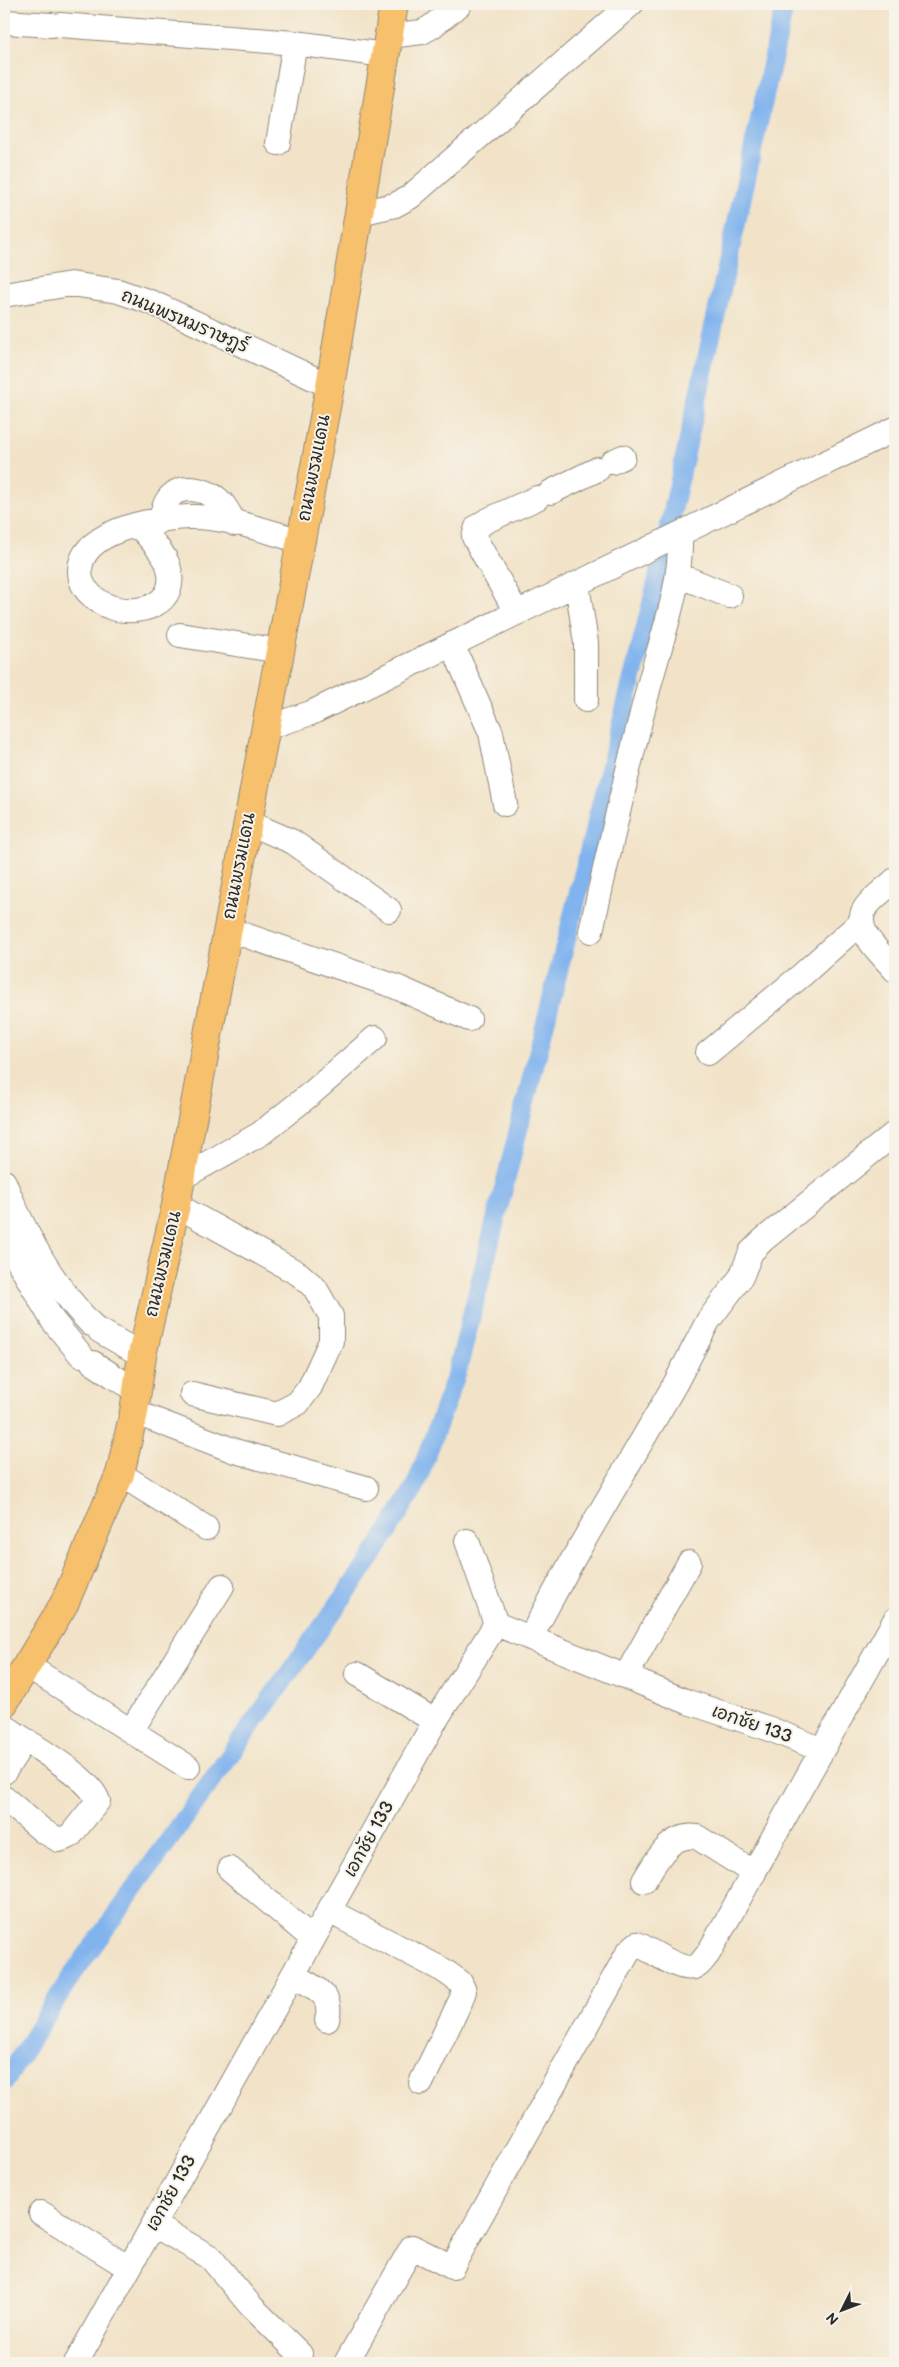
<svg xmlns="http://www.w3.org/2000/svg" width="899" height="2367" font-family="'Balsamiq Sans','Playpen Sans Thai',sans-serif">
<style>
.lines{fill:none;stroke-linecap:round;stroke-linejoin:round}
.canal{stroke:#81b4ee;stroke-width:19}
.minor-casing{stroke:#8e877a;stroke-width:26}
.major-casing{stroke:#8e877a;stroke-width:30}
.minor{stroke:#fff;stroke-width:24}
.major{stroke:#f7c06c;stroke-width:28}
.labels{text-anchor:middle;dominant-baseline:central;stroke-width:4;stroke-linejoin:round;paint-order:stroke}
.street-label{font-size:18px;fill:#2b2b2b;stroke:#f7f3e8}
</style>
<rect width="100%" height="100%" fill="#f7f3e8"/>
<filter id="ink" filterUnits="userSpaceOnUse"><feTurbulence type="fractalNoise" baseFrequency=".02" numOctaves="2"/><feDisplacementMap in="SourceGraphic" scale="10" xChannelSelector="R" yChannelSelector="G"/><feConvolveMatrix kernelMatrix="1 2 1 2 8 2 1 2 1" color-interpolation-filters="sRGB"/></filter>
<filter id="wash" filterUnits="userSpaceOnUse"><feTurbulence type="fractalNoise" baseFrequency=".0096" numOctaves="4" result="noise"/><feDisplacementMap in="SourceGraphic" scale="20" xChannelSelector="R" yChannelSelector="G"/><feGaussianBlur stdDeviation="1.12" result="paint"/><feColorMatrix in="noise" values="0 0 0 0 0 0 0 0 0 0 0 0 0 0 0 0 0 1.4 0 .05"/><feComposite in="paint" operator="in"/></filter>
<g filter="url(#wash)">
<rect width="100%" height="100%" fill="#f2e3c8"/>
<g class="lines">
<path class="canal" d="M 4,2083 L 68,1981 L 372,1557 L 415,1487 L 457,1373 L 658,577 L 785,4"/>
</g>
</g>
<g filter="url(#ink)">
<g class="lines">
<g class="minor-casing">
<path id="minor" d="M 4,22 L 52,25
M 60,25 L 295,43 L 385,55
M 389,36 L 422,32 L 431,27 L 459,5
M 278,143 L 295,43
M 359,213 L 395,205 L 410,197 L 631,4
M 4,295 L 71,284 L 118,291 L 153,303 L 330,386
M 612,462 L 623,457
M 551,492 L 598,469
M 160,521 C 163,512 164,502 172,495 C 185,483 211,491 222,503 C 227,509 231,517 235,524
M 138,525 C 148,537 162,550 168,565 C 181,604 140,617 110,607 C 99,603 84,592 81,579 C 70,531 156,518 189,517 C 226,516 265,531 301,541
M 678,575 L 730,596
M 577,584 L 586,643 L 586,700
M 517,613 L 474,537 L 477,527 L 486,521 L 537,498
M 180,635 L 280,651
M 452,644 L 491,733 L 505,804
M 265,728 L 311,713 L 895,429
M 247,822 L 293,842 L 389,910
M 895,880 C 886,889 873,897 866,907 C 850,929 883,955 895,970
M 227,929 L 394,986 L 469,1019
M 591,931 C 609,850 627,770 648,690 C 661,638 682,588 680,534
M 708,1053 L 803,974 L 861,922
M 181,1178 L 260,1134 L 313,1092 L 375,1038
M 4,1182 C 24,1232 53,1285 91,1324
M 176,1205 L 299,1274 L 315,1288 L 331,1316 L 331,1341 L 310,1387 L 298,1403 L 277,1414 L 192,1394
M 4,1237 L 53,1321 L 81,1355
M 100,1331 L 142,1355
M 93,1363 L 138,1392
M 134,1412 L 235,1451 L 366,1488
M 120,1474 L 206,1528
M 467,1541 L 496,1624
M 496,1624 L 688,1702 L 770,1729 L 822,1750
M 530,1638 L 573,1559 L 675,1384 L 708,1321 L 741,1277 L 751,1252 L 763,1240 L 895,1133
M 26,1665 L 188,1767
M 357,1674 L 435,1721
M 626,1676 L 689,1563
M 4,1726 C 27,1743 90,1776 98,1801 L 70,1836 L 59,1840 L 43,1831 L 4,1798
M 131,1731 L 222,1586
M 4,1772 L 24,1741
M 230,1869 L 313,1939
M 644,1881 C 656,1861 670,1832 697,1837 L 754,1873
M 329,1911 L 443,1970 L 460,1982 L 464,1991 L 461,2000 L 421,2083
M 295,1976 C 314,1988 334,1993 327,2020
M 41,2213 L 129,2268
M 154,2225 L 210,2257 L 251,2306 L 300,2354
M 76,2363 L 435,1721 L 496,1624
M 346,2363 L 412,2247 L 452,2267 L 629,1951 L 637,1944 C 652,1950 682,1974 697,1966 C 701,1964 704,1958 708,1954 L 895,1620"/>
</g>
<g class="major-casing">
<path id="major" d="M 4,1703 L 64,1604 L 120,1474 L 134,1412 L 142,1355 L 176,1205 L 330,386 L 394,4"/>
</g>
<use href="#minor" class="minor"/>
<use href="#major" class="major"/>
</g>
</g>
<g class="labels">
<g class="street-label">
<text transform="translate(185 321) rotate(23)">ถนนพรหมราษฎร์</text>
<text transform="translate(314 468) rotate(-79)">ถนนพรมแดน</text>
<text transform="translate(239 866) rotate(-79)">ถนนพรมแดน</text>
<text transform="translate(163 1264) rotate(-77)">ถนนพรมแดน</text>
<text transform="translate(752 1724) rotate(19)">เอกชัย 133</text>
<text transform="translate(369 1839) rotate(-61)">เอกชัย 133</text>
<text transform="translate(171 2193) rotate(-61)">เอกชัย 133</text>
</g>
</g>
<rect width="899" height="2367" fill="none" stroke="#f7f3e8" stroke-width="20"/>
<g transform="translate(842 2310) rotate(228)" stroke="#f7f3e8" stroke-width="4" paint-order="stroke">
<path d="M0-4L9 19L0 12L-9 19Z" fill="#2b2b2b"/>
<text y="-8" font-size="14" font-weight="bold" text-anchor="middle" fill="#2b2b2b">N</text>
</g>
</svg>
